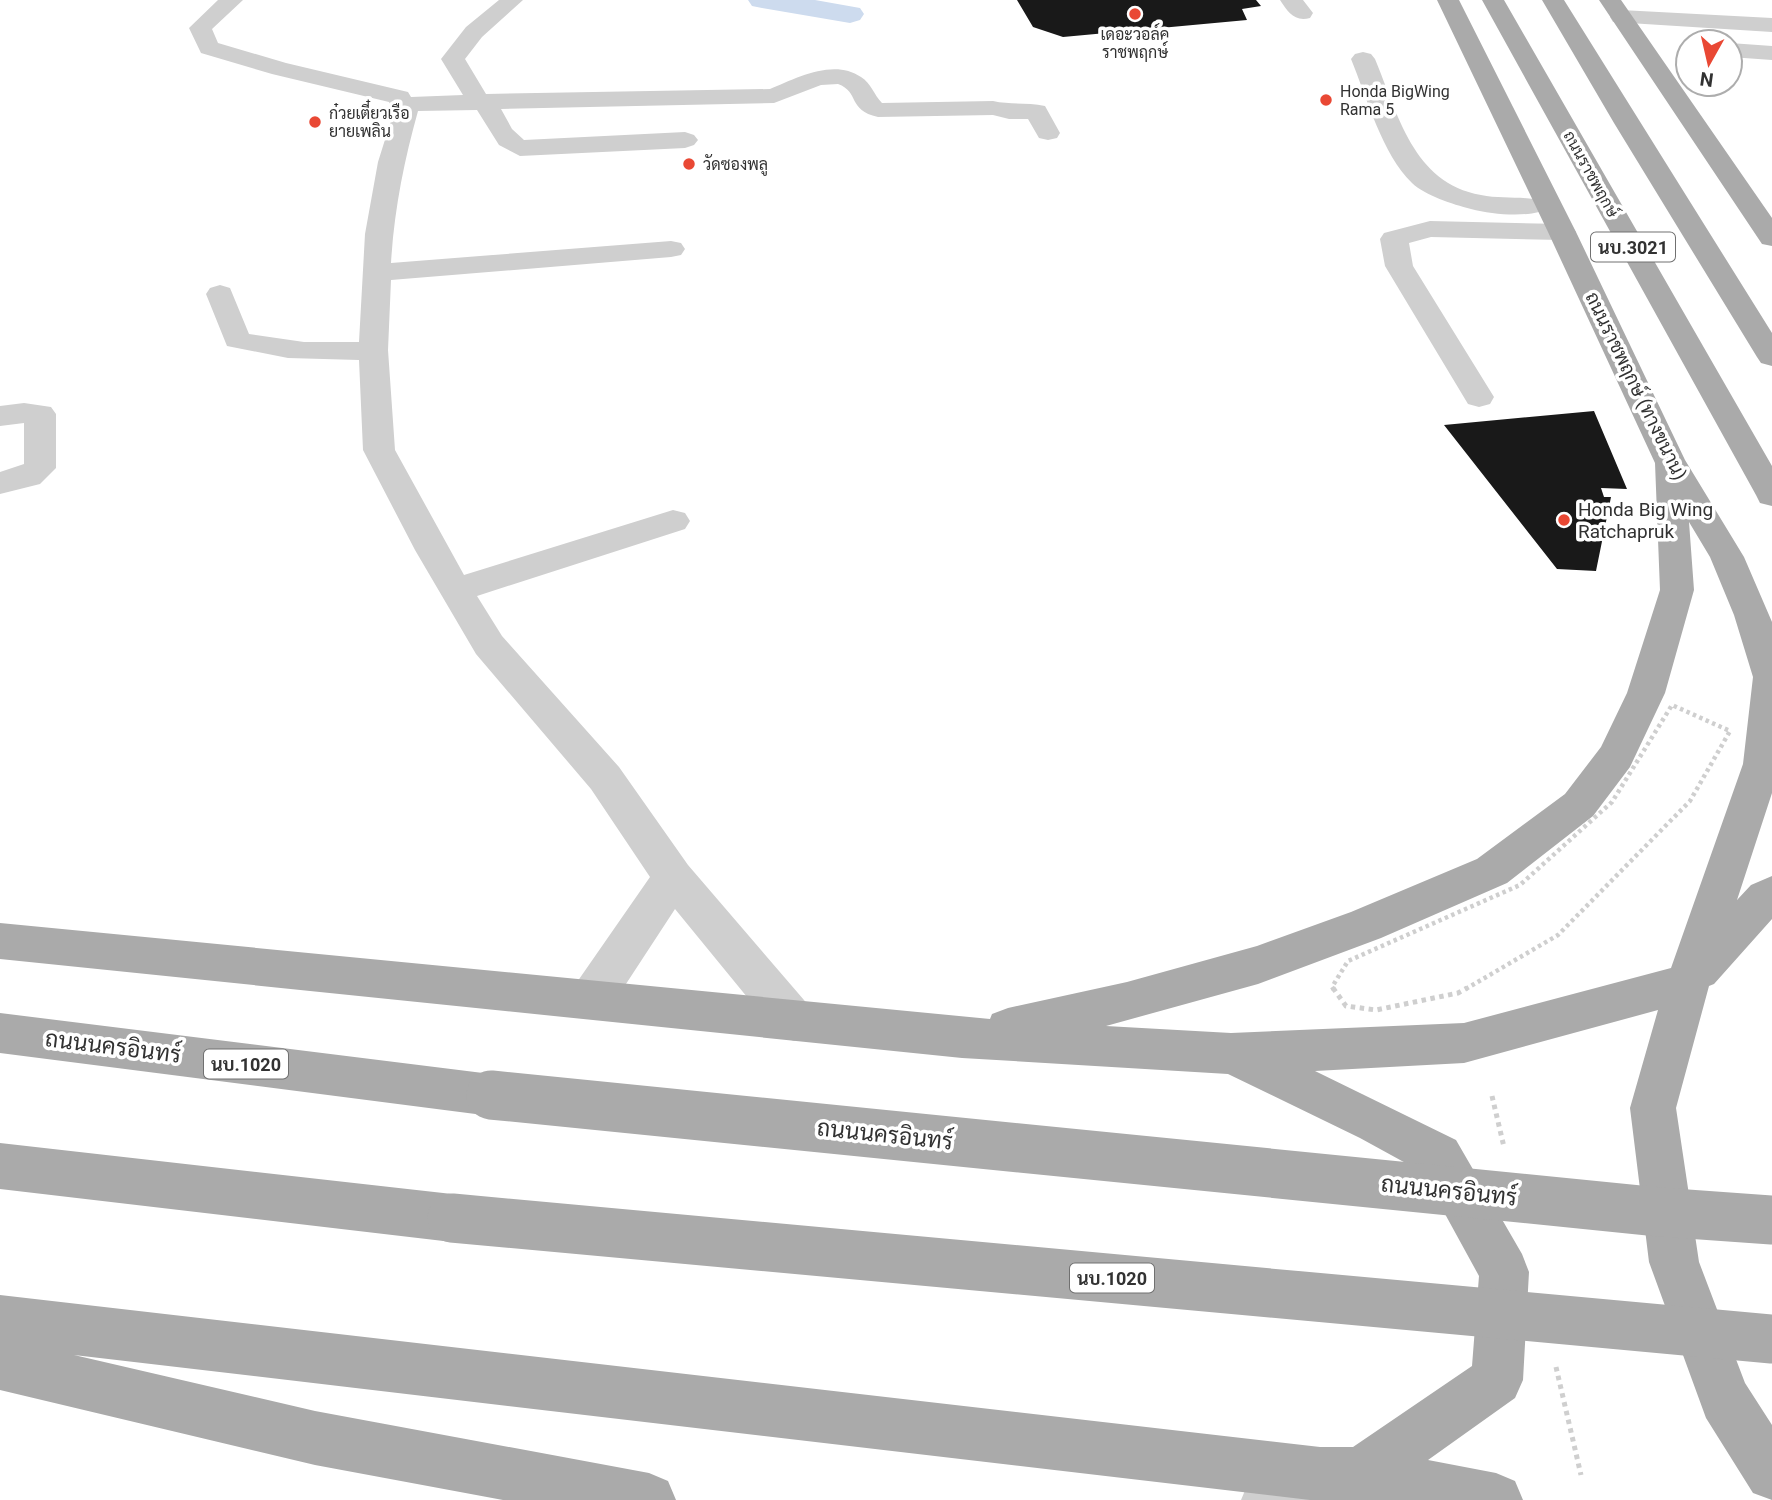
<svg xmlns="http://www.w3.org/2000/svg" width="1772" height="1500" font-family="Roboto,Sarabun,sans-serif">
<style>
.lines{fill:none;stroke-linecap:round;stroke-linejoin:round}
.canal{fill:#cddbee;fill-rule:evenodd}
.building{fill:#191919}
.path-far1{stroke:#cfcfcf;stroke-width:4.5;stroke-dasharray:3.5 3.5;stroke-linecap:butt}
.path{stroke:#cfcfcf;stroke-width:5;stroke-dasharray:4.5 4.5;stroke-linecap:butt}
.minor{fill:#cfcfcf;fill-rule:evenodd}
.major{fill:#aaa;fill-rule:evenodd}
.major-bridge{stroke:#aaa;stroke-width:49}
.poi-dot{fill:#e94834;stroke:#fff;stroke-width:2.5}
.labels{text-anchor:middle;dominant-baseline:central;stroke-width:7;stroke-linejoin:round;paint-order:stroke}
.far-poi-label{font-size:16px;fill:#323232;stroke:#fff;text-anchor:start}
.far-street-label{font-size:16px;fill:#323232;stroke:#fff}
.shield{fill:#fff;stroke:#707070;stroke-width:2}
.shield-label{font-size:18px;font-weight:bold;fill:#323232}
.street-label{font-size:19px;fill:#323232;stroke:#fff}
.poi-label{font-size:19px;fill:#323232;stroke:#fff;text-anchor:start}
.near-street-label{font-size:23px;fill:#323232;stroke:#fff}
</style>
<rect width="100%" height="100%" fill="#fff"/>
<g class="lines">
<path class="canal" d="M 748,0 L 815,0 L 860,8 L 864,14 L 860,20 L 850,23 L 762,8 L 752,6 Z"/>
</g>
<path class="building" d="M 1017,0 L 1256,0 L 1261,6 L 1242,9 L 1247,20 L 1063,37 L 1033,27 Z
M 1594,411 L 1627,489 L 1601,488 L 1604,497 L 1611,497 L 1596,571 L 1557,569 L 1444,425 Z"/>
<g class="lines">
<path class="path-far1" d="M 1334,990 L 1332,987 L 1348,961 L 1520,885 L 1612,802 L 1672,705 L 1730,731 L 1690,801 L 1558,935 L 1464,990"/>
<path class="path" d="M 1333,988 L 1346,1006 L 1376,1010 L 1458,993 L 1467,988
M 1492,1096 L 1504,1147
M 1556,1367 L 1581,1475"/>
<path class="minor" d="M 218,0 L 243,0 L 212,29 L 218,43 L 286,63 L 408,92 L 411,97 L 463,95 L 441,59 L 466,27 L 499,0 L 523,0 L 482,37 L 465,59 L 486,94 L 770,89 C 796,78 834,58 861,77 C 871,83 874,95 882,103 L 993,101 C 1010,105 1028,102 1045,106 L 1060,133 L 1057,138 L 1048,140 L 1039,138 L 1028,119 L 1009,119 L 993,115 L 878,117 C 847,110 860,92 838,84 L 821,85 L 774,103 L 501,109 L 512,129 L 524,140 L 685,132 L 694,135 L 698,140 L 694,145 L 685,148 L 520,156 L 499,145 L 477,110 L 418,111 C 404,161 394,211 391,263 L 671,241 L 681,243 L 685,249 L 681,255 L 671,257 L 391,280 L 388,350 L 395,450 L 464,575 L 673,510 L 685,513 L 690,521 L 685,529 L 477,596 L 502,636 L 619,767 L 688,865 L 810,1007 L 816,1021 L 810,1035 L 794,1041 L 778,1035 L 675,909 L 607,1013 L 591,1019 L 575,1013 L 569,999 L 575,985 L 650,877 L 591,789 L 476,654 L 415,550 L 363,450 L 359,360 L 288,358 L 227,346 L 206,294 L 210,288 L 220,285 L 230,288 L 249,334 L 304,342 L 359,342 L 365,234 L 378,162 L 394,111 L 389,102 L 272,74 L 201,53 L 189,28 Z
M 1280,0 L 1303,0 L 1313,13 L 1310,18 C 1294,22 1288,12 1280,0 Z
M 1621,10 L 1772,18 L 1772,32 L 1613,22 L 1610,17 L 1613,12 Z
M 1730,43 L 1772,46 L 1772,60 L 1730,57 Z
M 1363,52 L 1371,54 L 1375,59 C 1398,114 1413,183 1481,195 C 1500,199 1520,196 1539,200 L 1543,206 L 1539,212 C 1519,217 1491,214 1471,209 C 1452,204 1426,196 1412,183 C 1382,154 1367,98 1351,59 L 1355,54 Z
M 1430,221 L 1562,224 L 1572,226 L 1576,232 L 1572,238 L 1562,240 L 1431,237 L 1409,243 L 1413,266 L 1494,397 L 1490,404 L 1479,407 L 1468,404 L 1385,266 L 1380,239 L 1384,233 Z
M 24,403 L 51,407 L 56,414 L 56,468 L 40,484 L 0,494 L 0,472 L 24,464 L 24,423 L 0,426 L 0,406 Z
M 1320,1447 L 1339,1455 L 1347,1474 L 1339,1493 L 1326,1500 L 1241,1500 L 1249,1481 Z"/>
<path class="major" d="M 1437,0 L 1459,0 L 1576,232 L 1685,460 L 1744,557 L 1772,622 L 1772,793 L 1737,900 L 1751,885 L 1772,876 L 1772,919 L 1714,984 L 1709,986 L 1676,1108 L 1699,1262 L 1745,1383 L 1772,1425 L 1772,1500 L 1753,1493 L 1706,1418 L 1649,1262 L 1630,1108 L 1658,1010 L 1464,1063 L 1315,1071 L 1456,1140 L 1522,1254 L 1529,1272 L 1523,1380 L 1515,1398 L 1428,1460 L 1496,1473 L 1515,1481 L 1523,1500 L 1310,1500 L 74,1355 L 315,1411 L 649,1473 L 668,1481 L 676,1500 L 503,1500 L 315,1465 L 0,1390 L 0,1295 L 1320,1447 L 1353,1447 L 1472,1366 L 1479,1276 L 1422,1172 L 1360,1138 L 1228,1074 L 962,1058 L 0,959 L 0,923 L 990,1019 L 992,1014 L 1008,1008 L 1127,982 L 1257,946 L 1351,912 L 1477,859 L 1565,794 L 1601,747 L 1627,693 L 1660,590 L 1655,463 L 1548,232 ZM 1689,522 L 1710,557 L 1734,615 L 1753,677 L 1743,764 L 1671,968 L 1464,1023 L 1231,1033 L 1106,1026 L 1258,984 L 1381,938 L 1507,883 L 1593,816 L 1630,767 L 1665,693 L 1694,590 Z
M 1482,0 L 1504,0 L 1772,466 L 1772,506 L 1760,503 L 1756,495 Z
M 1542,0 L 1564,0 L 1772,333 L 1772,366 L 1761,363 L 1757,357 L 1614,123 Z
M 1599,0 L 1621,0 L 1772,218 L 1772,246 L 1762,244 Z
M 0,1013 L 491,1074 L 507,1080 L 514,1095 L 507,1110 L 491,1116 L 0,1053 Z
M 0,1143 L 452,1194 L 469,1201 L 476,1218 L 469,1235 L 452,1242 L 0,1189 Z"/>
<path class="major-bridge" d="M 491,1095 L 1659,1212 L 1772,1220
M 452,1218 L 1772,1339"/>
</g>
<g class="poi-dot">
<circle cx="1135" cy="14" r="7"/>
<circle cx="1326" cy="100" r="7"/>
<circle cx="315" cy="122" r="7"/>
<circle cx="689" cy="164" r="7"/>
<circle cx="1564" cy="520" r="7"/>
</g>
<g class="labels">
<g class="far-poi-label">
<text x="1135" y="34" text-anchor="middle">เดอะวอล์ค<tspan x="1135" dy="18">ราชพฤกษ์</tspan></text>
<text x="1340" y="91">Honda BigWing<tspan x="1340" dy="18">Rama 5</tspan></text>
<text x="329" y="113">ก๋วยเตี๋ยวเรือ<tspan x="329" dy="18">ยายเพลิน</tspan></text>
<text x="703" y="164">วัดซองพลู</text>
</g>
<g class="far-street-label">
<text transform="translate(1591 174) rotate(61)">ถนนราชพฤกษ์</text>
</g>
<g class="shield">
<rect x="1591" y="232.5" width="84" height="29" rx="5"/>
<rect x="204" y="1049.5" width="84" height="29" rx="5"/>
<rect x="1070" y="1263.5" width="84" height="29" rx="5"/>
</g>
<g class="shield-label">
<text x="1633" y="247">นบ.3021</text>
<text x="246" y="1064">นบ.1020</text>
<text x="1112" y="1278">นบ.1020</text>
</g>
<g class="street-label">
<text transform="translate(1636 386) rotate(64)">ถนนราชพฤกษ์ (ทางขนาน)</text>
</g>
<g class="poi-label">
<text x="1578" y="509">Honda Big Wing<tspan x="1578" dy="22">Ratchapruk</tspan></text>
</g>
<g class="near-street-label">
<text transform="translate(113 1047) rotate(7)">ถนนนครอินทร์</text>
<text transform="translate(885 1135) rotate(6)">ถนนนครอินทร์</text>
<text transform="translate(1449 1191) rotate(6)">ถนนนครอินทร์</text>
</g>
</g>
<g transform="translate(1709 63) rotate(188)"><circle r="33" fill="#ffffff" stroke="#adadad" stroke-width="2"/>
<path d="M0-5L12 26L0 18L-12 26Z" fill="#e94834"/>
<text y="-10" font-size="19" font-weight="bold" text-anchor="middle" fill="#323232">N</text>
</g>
</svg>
